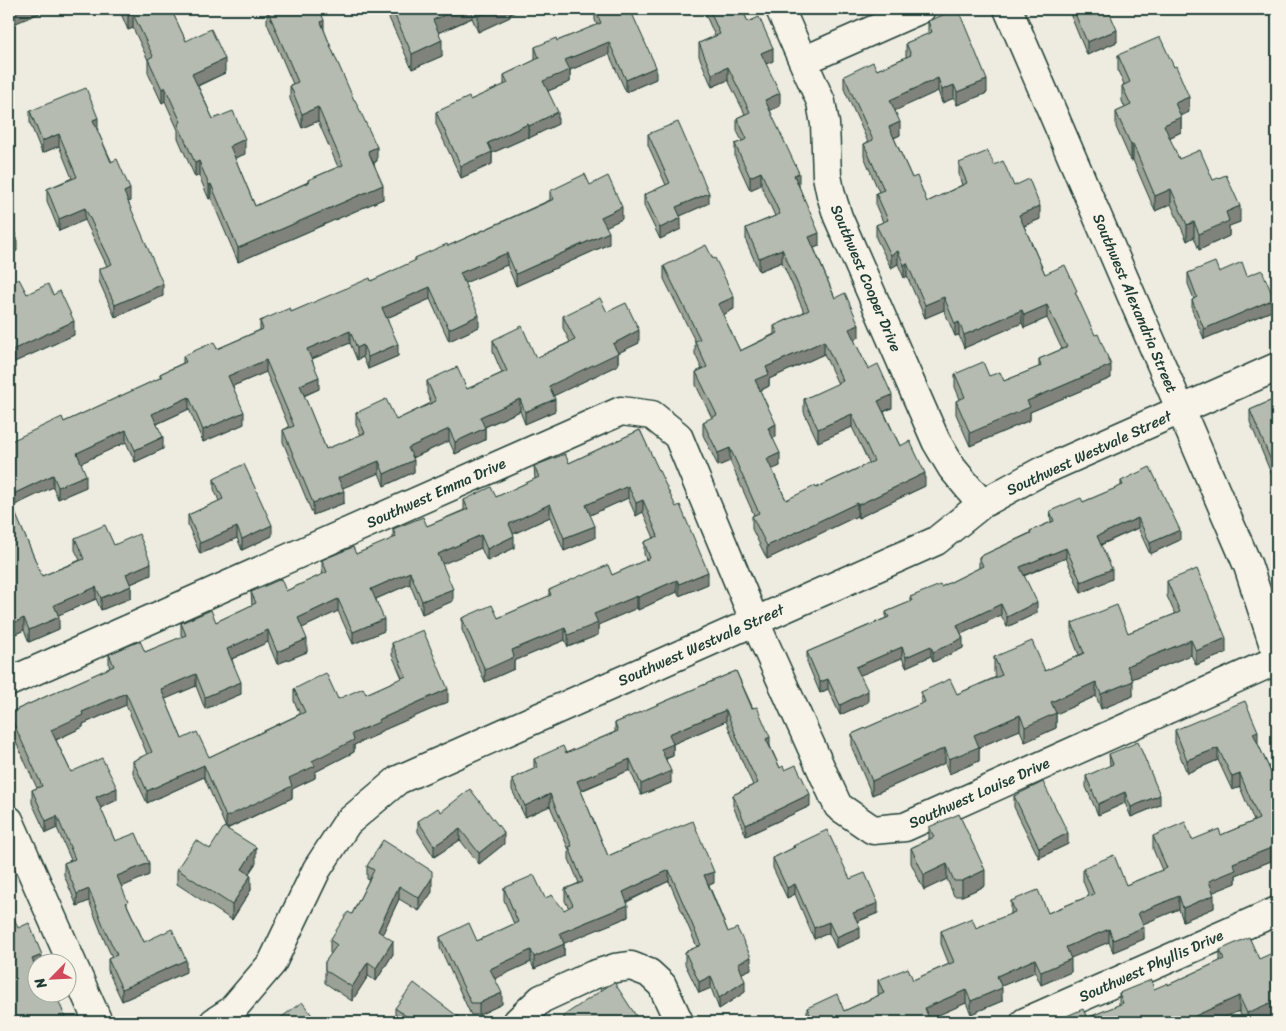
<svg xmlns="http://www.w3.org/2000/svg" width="1286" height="1031" font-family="Sriracha,sans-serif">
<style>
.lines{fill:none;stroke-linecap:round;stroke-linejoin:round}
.minor-casing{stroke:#1f3d34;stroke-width:31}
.minor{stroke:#f7f3e8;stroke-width:28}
.wall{fill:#9ca197;stroke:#1f3d34;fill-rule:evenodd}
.shaded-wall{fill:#7f837b;stroke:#1f3d34}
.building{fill:#b5bbb0;stroke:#1f3d34;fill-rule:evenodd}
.labels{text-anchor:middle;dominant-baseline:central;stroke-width:4.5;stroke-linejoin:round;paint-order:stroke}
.street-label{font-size:15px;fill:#1f3d34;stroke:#f7f3e8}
</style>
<rect width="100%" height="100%" fill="#eeece1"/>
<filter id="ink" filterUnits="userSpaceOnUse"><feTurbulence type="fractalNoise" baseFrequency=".02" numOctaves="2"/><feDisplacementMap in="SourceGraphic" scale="10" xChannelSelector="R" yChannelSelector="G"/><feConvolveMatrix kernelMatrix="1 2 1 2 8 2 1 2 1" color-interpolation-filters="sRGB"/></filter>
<g filter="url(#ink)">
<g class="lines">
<g class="minor-casing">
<path id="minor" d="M 780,9 L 821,102 L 825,124 L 827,176 L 831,195 L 838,217 L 936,441 L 952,468 L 982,504
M 1008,9 L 1248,566 L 1277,655
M 803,61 L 921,9
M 9,682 L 621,411 L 652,415 L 678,436 L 755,622 L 838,806 L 873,830 L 905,827 L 1277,660
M 9,820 L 98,1022
M 214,1022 L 231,1011 L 272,963 L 317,869 L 347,823 L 398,780 L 936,541 L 982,504 L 1040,472 L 1277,367
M 517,1022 L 541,999 L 593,975 L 615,968 L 631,966 L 649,973 L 662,985 L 679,1022
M 1025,1022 L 1277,911"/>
</g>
<use href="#minor" class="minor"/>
</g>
<path class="wall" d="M 119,9 L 180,9 L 172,12 L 186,41 L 225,73 L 198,86 L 213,119 L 245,154 L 235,158 L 255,206 L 308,182 L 308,180 L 338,167 L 318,121 L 302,128 L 290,99 L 290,85 L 293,84 L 267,23 L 267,9 L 324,30 L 377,161 L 374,163 L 383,199 L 238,262 L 211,198 L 209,199 L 199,176 L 195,177 L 178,138 L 178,130 L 165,101 L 162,103 L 148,73 L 148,60 L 133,28 L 128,30 Z
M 385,9 L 522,9 L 510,14 L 510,17 L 478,32 L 472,18 L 439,33 L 442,56 L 412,69 Z
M 595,9 L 656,79 L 626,92 L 609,54 L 570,70 L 570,82 L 548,91 L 558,124 L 529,138 L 528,137 L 492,153 L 492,164 L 461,178 L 436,124 L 436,112 L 470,100 L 504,85 L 504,75 L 535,60 L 535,47 L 557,41 L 597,25 L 595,20 Z
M 703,9 L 742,9 L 748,22 L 773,61 L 766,64 L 780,106 L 770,110 L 799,186 L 819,246 L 814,248 L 835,298 L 859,337 L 854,340 L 868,369 L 892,408 L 884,412 L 900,446 L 925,486 L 858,518 L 857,516 L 767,559 L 752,529 L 752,516 L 754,515 L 730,461 L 718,466 L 703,435 L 703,422 L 712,418 L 696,385 L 696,372 L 702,369 L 695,354 L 695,341 L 664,279 L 664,266 L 734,309 L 723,315 L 740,351 L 774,334 L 774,326 L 804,312 L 782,262 L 759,271 L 746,241 L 746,228 L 775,216 L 761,185 L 750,190 L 735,157 L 735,144 L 742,141 L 737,131 L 737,118 L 745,114 L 728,80 L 712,87 L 699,56 L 699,43 L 715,36 ZM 824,354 L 838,384 L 804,399 L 804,412 L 818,442 L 852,427 L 869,463 L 816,488 L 786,500 L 772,469 L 780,466 L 773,438 L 776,437 L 760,391 L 769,386 L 769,379 Z
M 1068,9 L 1108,9 L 1117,42 L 1087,55 Z
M 928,21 L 987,93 L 957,105 L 954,98 L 942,103 L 938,91 L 895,110 L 900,135 L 894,138 L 912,178 L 927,202 L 962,185 L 959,176 L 959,163 L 994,165 L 1014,186 L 1040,219 L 1024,226 L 1045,274 L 1077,296 L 1111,378 L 1030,412 L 1030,420 L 970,446 L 956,414 L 956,401 L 960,399 L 955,387 L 955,374 L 989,376 L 1004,381 L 1039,367 L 1039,359 L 1062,349 L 1047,318 L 1024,328 L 1022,323 L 964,348 L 959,335 L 955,336 L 944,310 L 925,318 L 907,276 L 904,278 L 898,264 L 891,268 L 876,238 L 876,225 L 883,222 L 876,206 L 876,193 L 879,192 L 864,156 L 864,144 L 868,142 L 844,89 L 844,76 L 877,70 L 906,57 L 906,43 L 928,34 Z
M 1118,55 L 1189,112 L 1181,116 L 1181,132 L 1169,138 L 1179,159 L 1213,180 L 1240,222 L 1229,226 L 1229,236 L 1199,250 L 1194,237 L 1187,241 L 1171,204 L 1155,211 L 1133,160 L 1131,161 L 1116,127 L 1116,112 L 1125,108 L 1122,101 L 1122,86 L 1124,84 L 1118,71 Z
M 30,111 L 98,130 L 97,130 L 130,201 L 128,202 L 163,296 L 115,317 L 99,281 L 99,269 L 107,266 L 85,220 L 59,231 L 47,201 L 47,189 L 72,178 L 59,146 L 42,153 L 30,123 Z
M 648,134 L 709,203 L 680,216 L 681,229 L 660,239 L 644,206 L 644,195 L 666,185 L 648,145 Z
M 590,185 L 622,219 L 606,226 L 609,244 L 516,286 L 507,265 L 464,283 L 479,327 L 449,341 L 430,299 L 387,318 L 398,356 L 368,369 L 363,357 L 357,360 L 350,343 L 312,359 L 319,389 L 304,396 L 326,449 L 361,435 L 356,425 L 356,413 L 396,420 L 431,403 L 427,393 L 427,381 L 467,389 L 502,373 L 493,352 L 493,340 L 536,358 L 570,342 L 563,328 L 563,316 L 607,312 L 639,343 L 618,353 L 618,365 L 553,396 L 555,411 L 525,424 L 520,411 L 485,427 L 485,440 L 455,454 L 449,441 L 413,458 L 414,472 L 384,486 L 379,473 L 342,488 L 344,503 L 313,515 L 283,442 L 283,430 L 289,427 L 266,372 L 233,386 L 244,424 L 203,442 L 189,409 L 157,424 L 163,449 L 135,462 L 126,442 L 81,463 L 86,487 L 58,499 L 53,487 L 12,506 L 42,576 L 80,560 L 75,550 L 75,538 L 114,545 L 151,575 L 131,584 L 131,598 L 101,610 L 96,599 L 58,615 L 59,629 L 29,642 L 24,630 L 9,637 L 9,442 L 64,422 L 160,378 L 160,374 L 183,363 L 183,356 L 217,349 L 260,330 L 260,321 L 291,312 L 371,281 L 415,261 L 415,258 L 448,246 L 550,200 L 550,191 Z
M 1219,272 L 1274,310 L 1204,339 L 1192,310 L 1192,300 L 1194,299 L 1188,284 L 1188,273 Z
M 9,275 L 12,282 L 27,294 L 53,295 L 74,335 L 10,364 L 9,362 Z
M 1277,398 L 1277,488 L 1250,422 L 1250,410 Z
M 640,430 L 708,584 L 679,596 L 677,592 L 638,610 L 637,608 L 598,625 L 598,635 L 568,647 L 565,640 L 514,661 L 514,669 L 485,682 L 462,630 L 462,618 L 498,618 L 549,596 L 549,590 L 583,576 L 612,575 L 646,560 L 644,554 L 644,542 L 654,538 L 643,512 L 636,516 L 628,498 L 590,515 L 595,538 L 564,551 L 550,517 L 513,534 L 514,548 L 487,561 L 481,548 L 442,564 L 453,601 L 422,614 L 410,584 L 376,599 L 384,631 L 353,644 L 338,611 L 302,628 L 307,652 L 277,664 L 268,642 L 232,659 L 241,694 L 205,709 L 196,686 L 165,699 L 182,739 L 209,757 L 300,714 L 294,701 L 294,689 L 338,699 L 366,694 L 402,678 L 392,655 L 392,643 L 448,702 L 379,732 L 379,734 L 354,745 L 354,752 L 315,772 L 315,778 L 292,789 L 292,798 L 227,829 L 256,863 L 249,873 L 251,890 L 232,920 L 177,884 L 177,869 L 210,849 L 226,828 L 204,777 L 147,803 L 133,773 L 133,761 L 147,754 L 126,705 L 83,724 L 83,727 L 56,740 L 71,772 L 117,800 L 100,808 L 115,841 L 149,875 L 121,887 L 128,907 L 144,942 L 186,972 L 122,1001 L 108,971 L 108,959 L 112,957 L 105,942 L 89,901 L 77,906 L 64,875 L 64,863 L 71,860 L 57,828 L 46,833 L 32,803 L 32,790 L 37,788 L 9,727 L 9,713 L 110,668 L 109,666 L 109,654 L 145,652 L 182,637 L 181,635 L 181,623 L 216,622 L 252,605 L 251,592 L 286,591 L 323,574 L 322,572 L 322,560 L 356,554 L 393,539 L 393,529 L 427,526 L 464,510 L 464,500 L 496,497 L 535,479 L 534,466 L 569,463 Z
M 214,479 L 272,536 L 242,550 L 237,538 L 200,554 L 188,525 L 188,515 L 219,501 L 214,489 Z
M 1121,481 L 1180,540 L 1150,554 L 1138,528 L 1101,545 L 1112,579 L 1081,593 L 1066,558 L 1024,576 L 1037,613 L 1007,627 L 1001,615 L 961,634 L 963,648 L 933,662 L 931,656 L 906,667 L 902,658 L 860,675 L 868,702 L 840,715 L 828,689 L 820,693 L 807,662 L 807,652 L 886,618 L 886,612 L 910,602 L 910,597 L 941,587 L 979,568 L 979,557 L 1030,533 L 1030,531 L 1051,522 L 1050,511 L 1083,502 L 1121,486 Z
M 1167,581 L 1226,653 L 1196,665 L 1191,655 L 1132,679 L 1133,696 L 1101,709 L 1096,696 L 1056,714 L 1056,728 L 1025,742 L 1020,730 L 979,747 L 979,761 L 949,774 L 945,763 L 872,795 L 852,748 L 852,734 L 921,704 L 921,692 L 957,694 L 996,677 L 994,672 L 994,657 L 1045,671 L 1079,655 L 1072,637 L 1072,623 L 1128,633 L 1175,614 L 1167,596 Z
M 736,671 L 780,768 L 785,770 L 810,806 L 746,836 L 733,806 L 733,795 L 753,785 L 741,759 L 726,721 L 673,744 L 673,756 L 666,759 L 671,783 L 641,795 L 630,770 L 581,791 L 608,856 L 633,845 L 714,883 L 709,885 L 728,932 L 751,969 L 742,973 L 745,992 L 719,1009 L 711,988 L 699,993 L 685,964 L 685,952 L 697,947 L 669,881 L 627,902 L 628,917 L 564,943 L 564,956 L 534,969 L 531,962 L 495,978 L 502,1004 L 479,1015 L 471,1015 L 440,948 L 440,937 L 477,941 L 514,924 L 504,900 L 504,888 L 545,898 L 564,910 L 569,908 L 565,901 L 565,889 L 579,883 L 569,859 L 569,850 L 550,806 L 525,817 L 512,790 L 512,779 L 534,769 L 534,759 L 566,753 L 615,732 L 615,723 Z
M 1175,730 L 1258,744 L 1276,783 L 1277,782 L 1277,875 L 1271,861 L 1236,875 L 1236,883 L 1213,892 L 1214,908 L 1183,921 L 1179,909 L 1143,924 L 1144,939 L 1113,952 L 1109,942 L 1070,958 L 1071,972 L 1041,985 L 1035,972 L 1001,986 L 1002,1001 L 971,1014 L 966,1003 L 929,1019 L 929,1022 L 808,1022 L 807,1020 L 807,1008 L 844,1011 L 879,995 L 878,993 L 878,980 L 913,980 L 949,964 L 941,944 L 941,931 L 976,928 L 1011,914 L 1011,901 L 1048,913 L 1089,896 L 1083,881 L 1083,868 L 1126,885 L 1162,870 L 1153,849 L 1153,836 L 1192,840 L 1221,835 L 1254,821 L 1240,787 L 1232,790 L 1218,760 L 1187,773 L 1175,743 Z
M 1109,754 L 1160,805 L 1131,817 L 1125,803 L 1098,815 L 1086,787 L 1086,776 L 1110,766 Z
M 1014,796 L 1068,844 L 1039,858 L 1014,807 Z
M 441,812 L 504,844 L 479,864 L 460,840 L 434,857 L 418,832 L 418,821 Z
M 929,827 L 985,886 L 962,896 L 954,896 L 947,879 L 924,890 L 911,863 L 911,848 L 929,839 Z
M 793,846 L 850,879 L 878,913 L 857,922 L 860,938 L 836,948 L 829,933 L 814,939 L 795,894 L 787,898 L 773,868 L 773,858 L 793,848 Z
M 367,866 L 432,892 L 419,911 L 399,899 L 382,934 L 393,954 L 376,981 L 368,976 L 352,1001 L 325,983 L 325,962 L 331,954 L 330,953 L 330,940 L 352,914 L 369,880 L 367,879 Z
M 1220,950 L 1277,1007 L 1277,1015 L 1261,1022 L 1244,1022 L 1239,1011 L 1214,1022 L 1053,1022 L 1087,1018 L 1119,1005 L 1119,993 L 1154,989 L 1168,985 L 1220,961 Z
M 395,1008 L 465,1022 L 401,1022 L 395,1018 Z
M 563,1016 L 640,1022 L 563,1022 Z"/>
<path class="shaded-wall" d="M 19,9 L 40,9 L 40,13 L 9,26 L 9,13 Z
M 167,9 L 180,9 L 167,14 Z
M 458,9 L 472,9 L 472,18 L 433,35 L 433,20 Z
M 495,9 L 522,9 L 510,14 L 510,17 L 478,32 L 478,16 Z
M 684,9 L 696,9 L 684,14 Z
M 814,9 L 820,9 L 814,11 Z
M 133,14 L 133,28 L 128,30 L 128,16 Z
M 324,20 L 324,34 L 321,22 Z
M 1117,30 L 1117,42 L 1087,55 L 1087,42 Z
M 442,40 L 442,56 L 412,69 L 412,54 Z
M 609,42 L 609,54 L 570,70 L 570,82 L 543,93 L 543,81 L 565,60 Z
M 773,48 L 773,61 L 761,66 L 761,53 Z
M 225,59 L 225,73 L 192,88 L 192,74 Z
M 656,67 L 656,79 L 626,92 L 626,80 Z
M 728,67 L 728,80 L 712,87 L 712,74 Z
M 938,78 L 938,91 L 890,113 L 890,100 Z
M 987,80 L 987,93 L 957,105 L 957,92 Z
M 954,85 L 954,98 L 942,103 L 942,90 Z
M 165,87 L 165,101 L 162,103 L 162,89 Z
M 780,93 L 780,106 L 765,113 L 765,100 Z
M 1189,97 L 1189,112 L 1175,118 L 1175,103 Z
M 318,107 L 318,121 L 302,128 L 302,114 Z
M 558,112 L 558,124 L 529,138 L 529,126 Z
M 1181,117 L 1181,132 L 1164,140 L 1164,125 Z
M 98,118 L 98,130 L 93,132 L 93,120 Z
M 900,122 L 900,135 L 889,140 L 889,127 Z
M 528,124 L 528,137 L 492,153 L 492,164 L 461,178 L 461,166 L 488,143 Z
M 59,134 L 59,146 L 42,153 L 42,141 Z
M 245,139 L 245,154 L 230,160 L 230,146 Z
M 1133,144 L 1133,160 L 1131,161 L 1131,145 Z
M 377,147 L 377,161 L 368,165 L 368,151 Z
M 199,161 L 199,176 L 195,177 L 195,163 Z
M 761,172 L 761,185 L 750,190 L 750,177 Z
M 799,173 L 799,186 L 794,175 Z
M 211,184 L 211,198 L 209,199 L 209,185 Z
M 383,185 L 383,199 L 238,262 L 238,248 Z
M 130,189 L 130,201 L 124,204 L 124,192 Z
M 1171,189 L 1171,204 L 1155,211 L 1155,196 Z
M 709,193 L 709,203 L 676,218 L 676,207 Z
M 1040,206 L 1040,219 L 1019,228 L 1019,215 Z
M 1240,206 L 1240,222 L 1229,226 L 1229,236 L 1199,250 L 1199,234 L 1226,212 Z
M 622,207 L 622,219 L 601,229 L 601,217 Z
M 85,208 L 85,220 L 59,231 L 59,219 Z
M 681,218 L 681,229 L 660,239 L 660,228 Z
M 1194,222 L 1194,237 L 1187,241 L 1187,225 Z
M 609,232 L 609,244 L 516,286 L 516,274 Z
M 819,233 L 819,246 L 809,250 L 809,237 Z
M 17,238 L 17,251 L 9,255 L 9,241 Z
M 782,249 L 782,262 L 759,271 L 759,258 Z
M 898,251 L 898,264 L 891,268 L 891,255 Z
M 507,253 L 507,265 L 460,285 L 460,273 Z
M 907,263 L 907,276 L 904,278 L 904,265 Z
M 163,284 L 163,296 L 115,317 L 115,305 Z
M 430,287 L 430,299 L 382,320 L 382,308 Z
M 734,297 L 734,309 L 718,317 L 718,304 Z
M 944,297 L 944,310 L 925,318 L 925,305 Z
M 1274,299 L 1274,310 L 1204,339 L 1204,329 Z
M 1047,305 L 1047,318 L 1024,328 L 1024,315 Z
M 1022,310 L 1022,323 L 964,348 L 964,335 Z
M 479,315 L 479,327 L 449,341 L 449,329 Z
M 74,321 L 74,335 L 10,364 L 10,351 Z
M 959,322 L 959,335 L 955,336 L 955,324 Z
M 859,325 L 859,337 L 849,342 L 849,329 Z
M 639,330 L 639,343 L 618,353 L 618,365 L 549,398 L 549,386 L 613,344 Z
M 350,331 L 350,343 L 307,361 L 307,349 Z
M 824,341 L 824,354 L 769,379 L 769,386 L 755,393 L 755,380 L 766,367 Z
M 398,344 L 398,356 L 368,369 L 368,357 Z
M 363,345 L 363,357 L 357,360 L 357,348 Z
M 266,360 L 266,372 L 228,388 L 228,376 Z
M 1111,365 L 1111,378 L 1030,412 L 1030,420 L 970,446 L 970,433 L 1027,401 Z
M 319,377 L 319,389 L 300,397 L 300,385 Z
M 892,395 L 892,408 L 878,414 L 878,401 Z
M 189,397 L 189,409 L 152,426 L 152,414 Z
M 520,399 L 520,411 L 480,429 L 480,417 Z
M 555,399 L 555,411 L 525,424 L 525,412 Z
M 244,412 L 244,424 L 203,442 L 203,430 Z
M 852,414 L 852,427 L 818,442 L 818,429 Z
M 776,424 L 776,437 L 768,441 L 768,428 Z
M 485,428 L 485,440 L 455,454 L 455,442 Z
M 449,429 L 449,441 L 408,460 L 408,448 Z
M 126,430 L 126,442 L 77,465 L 77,453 Z
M 163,437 L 163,449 L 135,462 L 135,450 Z
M 730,448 L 730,461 L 718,466 L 718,453 Z
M 780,453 L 780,466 L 767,472 L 767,459 Z
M 414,460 L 414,472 L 384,486 L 384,474 Z
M 379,461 L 379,473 L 338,490 L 338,478 Z
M 925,473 L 925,486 L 858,518 L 858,505 Z
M 53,475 L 53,487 L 9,508 L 9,496 Z
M 86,475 L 86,487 L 58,499 L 58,487 Z
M 628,486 L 628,498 L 586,517 L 586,505 Z
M 344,491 L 344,503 L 313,515 L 313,503 Z
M 643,500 L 643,512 L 636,516 L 636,503 Z
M 857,503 L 857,516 L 767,559 L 767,546 Z
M 550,504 L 550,517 L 509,536 L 509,524 Z
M 1138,518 L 1138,528 L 1097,546 L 1097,536 Z
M 272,525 L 272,536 L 242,550 L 242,539 Z
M 595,526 L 595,538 L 564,551 L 564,538 Z
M 237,527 L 237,538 L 200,554 L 200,543 Z
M 1180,530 L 1180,540 L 1150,554 L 1150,543 Z
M 481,535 L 481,548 L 438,566 L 438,554 Z
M 514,536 L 514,548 L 487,561 L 487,549 Z
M 1066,548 L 1066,558 L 1020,577 L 1020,567 Z
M 151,563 L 151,575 L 126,586 L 126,574 Z
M 1112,569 L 1112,579 L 1081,593 L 1081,582 Z
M 410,572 L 410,584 L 371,601 L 371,589 Z
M 708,572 L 708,584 L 679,596 L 679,584 Z
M 677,580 L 677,592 L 638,610 L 638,597 Z
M 131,586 L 131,598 L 101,610 L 101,598 Z
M 96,587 L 96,599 L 54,617 L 54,605 Z
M 453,589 L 453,601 L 422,614 L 422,601 Z
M 637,596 L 637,608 L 598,625 L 598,635 L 568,647 L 568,635 L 594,614 Z
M 338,599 L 338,611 L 298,630 L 298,618 Z
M 1037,602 L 1037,613 L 1007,627 L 1007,617 Z
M 1001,604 L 1001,615 L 957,636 L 957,625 Z
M 59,617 L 59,629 L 29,642 L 29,630 Z
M 24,618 L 24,630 L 9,637 L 9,625 Z
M 384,619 L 384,631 L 353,644 L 353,632 Z
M 565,628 L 565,640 L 514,661 L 514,669 L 485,682 L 485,670 L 512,650 Z
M 268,630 L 268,642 L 227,661 L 227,649 Z
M 963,638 L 963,648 L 933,662 L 933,652 Z
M 1226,638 L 1226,653 L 1196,665 L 1196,651 Z
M 307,639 L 307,652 L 277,664 L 277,652 Z
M 1191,640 L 1191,655 L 1127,681 L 1127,666 Z
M 931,646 L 931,656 L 906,667 L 906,657 Z
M 902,647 L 902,658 L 856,677 L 856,667 Z
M 196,674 L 196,686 L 161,701 L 161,689 Z
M 828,679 L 828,689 L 820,693 L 820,682 Z
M 1133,681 L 1133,696 L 1101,709 L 1101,694 Z
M 241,682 L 241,694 L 205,709 L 205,697 Z
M 1096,682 L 1096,696 L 1056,714 L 1056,728 L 1025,742 L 1025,727 L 1051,702 Z
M 448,689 L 448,702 L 379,732 L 379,734 L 354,745 L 354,752 L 315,772 L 315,778 L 292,789 L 292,798 L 226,829 L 226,817 L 289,778 L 312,761 L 352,734 L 378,720 Z
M 868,691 L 868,702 L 840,715 L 840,705 Z
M 126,693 L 126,705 L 83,724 L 83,727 L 51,742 L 51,730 L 82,712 Z
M 726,710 L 726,721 L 673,744 L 673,756 L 661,760 L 661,749 L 669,734 Z
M 1020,715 L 1020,730 L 979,747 L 979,761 L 949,774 L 949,759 L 974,735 Z
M 1258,731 L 1258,744 L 1253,746 L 1253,733 Z
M 770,737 L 770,749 L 766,739 Z
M 945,748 L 945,763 L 872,795 L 872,781 Z
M 1218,748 L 1218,760 L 1187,773 L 1187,760 Z
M 630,759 L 630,770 L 577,792 L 577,781 Z
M 204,765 L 204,777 L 147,803 L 147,791 Z
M 671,771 L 671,783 L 641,795 L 641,784 Z
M 1240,774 L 1240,787 L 1232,790 L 1232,777 Z
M 117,788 L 117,800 L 96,810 L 96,797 Z
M 1125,792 L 1125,803 L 1098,815 L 1098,804 Z
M 550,794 L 550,806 L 525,817 L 525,806 Z
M 810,794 L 810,806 L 746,836 L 746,825 Z
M 1160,795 L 1160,805 L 1131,817 L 1131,807 Z
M 57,816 L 57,828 L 46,833 L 46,821 Z
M 460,829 L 460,840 L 434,857 L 434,846 Z
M 504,833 L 504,844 L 479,864 L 479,853 Z
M 1068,833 L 1068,844 L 1039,858 L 1039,848 Z
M 256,847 L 256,863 L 242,884 L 242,869 Z
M 1271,848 L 1271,861 L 1236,875 L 1236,883 L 1209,894 L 1209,881 L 1233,863 Z
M 149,863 L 149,875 L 117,889 L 117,876 Z
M 947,864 L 947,879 L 924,890 L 924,875 Z
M 669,870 L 669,881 L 623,903 L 623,892 Z
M 985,870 L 985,886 L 962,896 L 962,881 Z
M 714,872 L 714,883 L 704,887 L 704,875 Z
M 251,875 L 251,890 L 232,920 L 232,905 Z
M 432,878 L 432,892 L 419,911 L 419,898 Z
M 795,884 L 795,894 L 787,898 L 787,888 Z
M 399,886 L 399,899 L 378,944 L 378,931 Z
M 89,889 L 89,901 L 77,906 L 77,894 Z
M 1214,895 L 1214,908 L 1183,921 L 1183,908 Z
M 1179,896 L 1179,909 L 1138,926 L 1138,913 Z
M 878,903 L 878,913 L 853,923 L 853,913 Z
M 628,905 L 628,917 L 560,945 L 560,933 Z
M 829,922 L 829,933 L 814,939 L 814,928 Z
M 860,927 L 860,938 L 836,948 L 836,937 Z
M 1144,927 L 1144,939 L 1113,952 L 1113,940 Z
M 1109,929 L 1109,942 L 1066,960 L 1066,947 Z
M 393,941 L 393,954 L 376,981 L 376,968 Z
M 564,944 L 564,956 L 534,969 L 534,957 Z
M 531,950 L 531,962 L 490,981 L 490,969 Z
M 42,955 L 42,964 L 38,964 L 38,968 L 32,971 L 32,959 Z
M 751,957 L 751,969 L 738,975 L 738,963 Z
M 1035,959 L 1035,972 L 997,988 L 997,976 Z
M 1071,959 L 1071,972 L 1041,985 L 1041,972 Z
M 186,960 L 186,972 L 122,1001 L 122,989 Z
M 368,962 L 368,976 L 352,1001 L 352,987 Z
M 711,976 L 711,988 L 699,993 L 699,982 Z
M 745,981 L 745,992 L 719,1009 L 719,998 Z
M 1002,988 L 1002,1001 L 971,1014 L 971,1001 Z
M 966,990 L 966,1003 L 925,1021 L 925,1008 Z
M 1277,992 L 1277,1015 L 1261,1022 L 1247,1022 L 1247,1013 L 1274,993 Z
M 502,993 L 502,1004 L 479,1015 L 479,1003 Z
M 1239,996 L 1239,1011 L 1214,1022 L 1184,1022 L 1184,1021 Z"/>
<path class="building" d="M 9,9 L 19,9 L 9,13 Z
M 125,9 L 171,9 L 186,41 L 211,29 L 225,59 L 192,74 L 213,119 L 233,111 L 245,139 L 230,146 L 255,206 L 309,182 L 308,180 L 343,165 L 318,107 L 302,114 L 290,85 L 298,82 L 267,9 L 319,9 L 324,20 L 321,22 L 330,45 L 354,100 L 355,100 L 377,147 L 368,151 L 383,185 L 238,248 L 211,184 L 209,185 L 199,161 L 195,163 L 178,124 L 181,122 L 165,87 L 162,89 L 148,59 L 153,56 L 133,14 L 128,16 Z
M 392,9 L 458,9 L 433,20 L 442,40 L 412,54 Z
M 474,9 L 495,9 L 478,16 Z
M 595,9 L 630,9 L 656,67 L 626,80 L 609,42 L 565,60 L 570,70 L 543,81 L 558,112 L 529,126 L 528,124 L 488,143 L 492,152 L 461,166 L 436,112 L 469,97 L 470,100 L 508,83 L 504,75 L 539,58 L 535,47 L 556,38 L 557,41 L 601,23 Z
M 709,9 L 742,9 L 748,22 L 759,17 L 773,48 L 761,53 L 780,93 L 765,100 L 799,173 L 794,175 L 819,233 L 809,237 L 835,298 L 845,293 L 859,325 L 849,329 L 868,369 L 878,364 L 892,395 L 878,401 L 900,446 L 910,441 L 925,473 L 858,505 L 857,503 L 767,546 L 752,516 L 759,513 L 730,448 L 718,453 L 703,422 L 717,415 L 696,372 L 707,367 L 695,341 L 700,339 L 664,266 L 706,245 L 713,259 L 715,258 L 734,297 L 718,304 L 740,351 L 778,333 L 774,326 L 809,310 L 782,249 L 759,258 L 746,228 L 780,214 L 761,172 L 750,177 L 735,144 L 747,139 L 737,118 L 750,112 L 728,67 L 712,74 L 699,43 L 720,34 ZM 824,341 L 843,381 L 804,399 L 818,429 L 852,414 L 874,461 L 816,488 L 815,486 L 786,500 L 767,459 L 780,453 L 768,428 L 776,424 L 755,380 L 769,374 L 766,367 Z
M 958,9 L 987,80 L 957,92 L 954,85 L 942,90 L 938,78 L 890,100 L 900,122 L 889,127 L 912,178 L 917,176 L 927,202 L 967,183 L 959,163 L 988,151 L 994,165 L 1003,161 L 1014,186 L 1029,179 L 1040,206 L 1019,215 L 1045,274 L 1065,265 L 1077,291 L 1075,292 L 1095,335 L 1098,334 L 1111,365 L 1027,401 L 1030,407 L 970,433 L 956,401 L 965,397 L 955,374 L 983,362 L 989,376 L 1000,372 L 1004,381 L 1041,366 L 1039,359 L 1067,347 L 1047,305 L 1024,315 L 1022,310 L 964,335 L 959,322 L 955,324 L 944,297 L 925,305 L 907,263 L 904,265 L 898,251 L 891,255 L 876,225 L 888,220 L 876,193 L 884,190 L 864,144 L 873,140 L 844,76 L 873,62 L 877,70 L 911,55 L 906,43 L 932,32 L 928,21 Z
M 1073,9 L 1108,9 L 1117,30 L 1087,42 Z
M 1160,37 L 1174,67 L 1176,66 L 1189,97 L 1175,103 L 1181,117 L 1164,125 L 1179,159 L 1200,150 L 1213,180 L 1226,175 L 1240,206 L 1226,212 L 1229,221 L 1199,234 L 1194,222 L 1187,225 L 1171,189 L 1155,196 L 1133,144 L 1131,145 L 1116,112 L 1131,105 L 1122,86 L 1130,82 L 1118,55 Z
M 86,88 L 98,118 L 93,120 L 111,162 L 117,159 L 130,189 L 124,192 L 163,284 L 115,305 L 99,269 L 112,264 L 85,208 L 59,219 L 47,189 L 77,177 L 59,134 L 42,141 L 30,111 Z
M 678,122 L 709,193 L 676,207 L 681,218 L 660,228 L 644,195 L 670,183 L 648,134 Z
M 585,174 L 590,185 L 608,176 L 622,207 L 601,217 L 609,232 L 516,274 L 507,253 L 460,273 L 479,315 L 449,329 L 430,287 L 382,308 L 398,344 L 368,357 L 363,345 L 357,348 L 350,331 L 307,349 L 319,377 L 300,385 L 326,449 L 365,433 L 356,413 L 386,399 L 396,420 L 436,401 L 427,381 L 457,367 L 467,389 L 507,371 L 493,340 L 522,326 L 536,358 L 575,340 L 563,316 L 600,298 L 607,312 L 626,303 L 639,330 L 613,344 L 618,353 L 549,386 L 555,399 L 525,412 L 520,399 L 480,417 L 485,428 L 455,442 L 449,429 L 408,448 L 414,460 L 384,474 L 379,461 L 338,478 L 344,491 L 313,503 L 283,430 L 294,426 L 266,360 L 228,376 L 244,412 L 203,430 L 189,397 L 152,414 L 163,437 L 135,450 L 126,430 L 77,453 L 86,475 L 58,487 L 53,475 L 9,496 L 9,442 L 62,417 L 64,422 L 162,377 L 160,374 L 186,362 L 183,356 L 214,342 L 217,349 L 263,329 L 260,321 L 290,308 L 291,312 L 370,278 L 371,281 L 416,260 L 415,258 L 447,244 L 448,246 L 554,199 L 550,191 Z
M 9,219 L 17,238 L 9,241 Z
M 1215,262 L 1219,272 L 1242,262 L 1247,276 L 1262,270 L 1274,299 L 1204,329 L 1192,300 L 1197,297 L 1188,273 Z
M 9,275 L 12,282 L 19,279 L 27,294 L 48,284 L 53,295 L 60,291 L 74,321 L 10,351 L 9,348 Z
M 1277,398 L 1277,475 L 1250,410 Z
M 640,430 L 676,507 L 680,505 L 708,572 L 679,584 L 677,580 L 638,597 L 637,596 L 594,614 L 598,623 L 568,635 L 565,628 L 512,650 L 514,657 L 485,670 L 462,618 L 492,605 L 498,618 L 551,595 L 549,590 L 582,575 L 583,576 L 608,565 L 612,575 L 650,558 L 644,542 L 658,536 L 643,500 L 636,503 L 628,486 L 586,505 L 595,526 L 564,538 L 550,504 L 509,524 L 514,536 L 487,549 L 481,535 L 438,554 L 453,589 L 422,601 L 410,572 L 371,589 L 384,619 L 353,632 L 338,599 L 298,618 L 307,639 L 277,652 L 268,630 L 227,649 L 241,682 L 205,697 L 196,674 L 161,689 L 182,739 L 197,732 L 209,757 L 305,712 L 294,689 L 326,673 L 338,699 L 363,688 L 366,694 L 406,676 L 392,643 L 423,630 L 448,689 L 378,720 L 379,722 L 352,734 L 354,740 L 312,761 L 315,766 L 289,778 L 292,786 L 226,817 L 204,765 L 147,791 L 133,761 L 152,752 L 126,693 L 82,712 L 83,715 L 51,730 L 71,772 L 102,758 L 117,788 L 96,797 L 115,841 L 136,833 L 149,863 L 117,876 L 128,902 L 126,903 L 144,942 L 172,929 L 186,960 L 122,989 L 108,959 L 117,955 L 105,930 L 89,889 L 77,894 L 64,863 L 75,859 L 57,816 L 46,821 L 32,790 L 42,786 L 9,713 L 114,666 L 109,654 L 140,641 L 145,652 L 186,635 L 181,623 L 211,610 L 216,622 L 256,603 L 251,592 L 281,579 L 286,591 L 327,572 L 322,560 L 353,547 L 356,554 L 396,537 L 393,529 L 423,517 L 427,526 L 468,509 L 464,500 L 491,487 L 496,497 L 539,477 L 534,466 L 565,454 L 569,463 Z
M 244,464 L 272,525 L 242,539 L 237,527 L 200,543 L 188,515 L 223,499 L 214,479 Z
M 1150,467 L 1180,530 L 1150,543 L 1138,518 L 1097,536 L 1112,569 L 1081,582 L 1066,548 L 1020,567 L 1037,602 L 1007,617 L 1001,604 L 957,625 L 963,638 L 933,652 L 931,646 L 906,657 L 902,647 L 856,667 L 868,691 L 840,705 L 828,679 L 820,682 L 807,652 L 889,617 L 886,612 L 912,601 L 910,597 L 940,585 L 941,587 L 983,566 L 979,557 L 1031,533 L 1030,531 L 1054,521 L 1050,511 L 1081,498 L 1083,502 L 1123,485 L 1121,481 Z
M 9,498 L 42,576 L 84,559 L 75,538 L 105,525 L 114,545 L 139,534 L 151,563 L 126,574 L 131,586 L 101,598 L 96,587 L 54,605 L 59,617 L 29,630 L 24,618 L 9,625 L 9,591 L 13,590 L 9,580 Z
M 1197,569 L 1226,638 L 1196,651 L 1191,640 L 1127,666 L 1133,681 L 1101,694 L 1096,682 L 1051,702 L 1056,713 L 1025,727 L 1020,715 L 974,735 L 979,747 L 949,759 L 945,748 L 872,781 L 852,734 L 925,702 L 921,692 L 950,679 L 957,694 L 1002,675 L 994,657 L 1032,641 L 1045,671 L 1084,653 L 1072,623 L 1117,605 L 1128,633 L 1180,612 L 1167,581 Z
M 736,671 L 752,708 L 757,707 L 770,737 L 766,739 L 780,768 L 783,766 L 785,770 L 796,765 L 810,794 L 746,825 L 733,795 L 758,783 L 741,748 L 726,710 L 669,734 L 673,744 L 661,749 L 671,771 L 641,784 L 630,759 L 577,781 L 608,856 L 633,845 L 693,821 L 714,872 L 704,875 L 728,932 L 737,928 L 751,957 L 738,963 L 745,981 L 719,998 L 711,976 L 699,982 L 685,952 L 701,945 L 669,870 L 623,892 L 628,905 L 560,933 L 564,944 L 534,957 L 531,950 L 490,969 L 502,993 L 479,1003 L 471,1003 L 440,937 L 469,923 L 477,941 L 518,922 L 504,888 L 534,875 L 545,898 L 552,895 L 564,910 L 573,905 L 565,889 L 583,882 L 569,847 L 572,846 L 550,794 L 525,806 L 512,779 L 538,767 L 534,759 L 563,746 L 566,753 L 618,731 L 615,723 Z
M 1245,701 L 1258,731 L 1253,733 L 1276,783 L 1277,782 L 1277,862 L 1271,848 L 1233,863 L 1236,870 L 1209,881 L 1214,895 L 1183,908 L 1179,896 L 1138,913 L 1144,927 L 1113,940 L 1109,929 L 1066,947 L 1071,959 L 1041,972 L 1035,959 L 997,976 L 1002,988 L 971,1001 L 966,990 L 925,1008 L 929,1019 L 923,1022 L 814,1022 L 807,1008 L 837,994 L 844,1011 L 884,993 L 878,980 L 908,968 L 913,980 L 954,962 L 941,931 L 972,918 L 976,928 L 1015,912 L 1011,901 L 1038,890 L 1048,913 L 1094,894 L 1083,868 L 1114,855 L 1126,885 L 1167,868 L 1153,836 L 1185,822 L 1192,840 L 1219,829 L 1221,835 L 1259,819 L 1240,774 L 1232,777 L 1218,748 L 1187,760 L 1175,730 Z
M 1138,742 L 1160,795 L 1131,807 L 1125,792 L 1098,804 L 1086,776 L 1113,764 L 1109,754 Z
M 1043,782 L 1068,833 L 1039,848 L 1014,796 Z
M 470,789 L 504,833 L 479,853 L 460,829 L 434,846 L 418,821 L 438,808 L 441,812 Z
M 959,814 L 985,870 L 962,881 L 954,881 L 947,864 L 924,875 L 911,848 L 934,837 L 929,827 Z
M 224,827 L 256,847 L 242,869 L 251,875 L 232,905 L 177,869 L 196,840 L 210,849 Z
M 827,830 L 850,879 L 865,873 L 878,903 L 853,913 L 860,927 L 836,937 L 829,922 L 814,928 L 795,884 L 787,888 L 773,858 L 795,847 L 793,846 Z
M 383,840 L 432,871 L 432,878 L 419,898 L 399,886 L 378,931 L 393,941 L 376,968 L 368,962 L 352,987 L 325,970 L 325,962 L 337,945 L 330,940 L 348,912 L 352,914 L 374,870 L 367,866 Z
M 9,905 L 18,928 L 29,923 L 42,955 L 32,959 L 38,972 L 38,994 L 46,994 L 47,997 L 56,994 L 67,1022 L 9,1022 Z
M 1249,937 L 1259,959 L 1277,951 L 1277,992 L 1274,993 L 1277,1000 L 1247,1013 L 1239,996 L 1184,1021 L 1185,1022 L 1053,1022 L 1083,1009 L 1087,1018 L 1123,1003 L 1119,993 L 1151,980 L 1154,989 L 1168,983 L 1168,985 L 1224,959 L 1220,950 Z
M 614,982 L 640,1022 L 567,1022 L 563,1016 Z
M 414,983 L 465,1022 L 414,1022 L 395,1008 Z
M 302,1002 L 317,1022 L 275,1022 Z
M 760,1016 L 763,1022 L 747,1022 Z"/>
</g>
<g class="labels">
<g class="street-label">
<text transform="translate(866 278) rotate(67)">Southwest Cooper Drive</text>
<text transform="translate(1135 303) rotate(67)">Southwest Alexandria Street</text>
<text transform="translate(1089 453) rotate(-25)">Southwest Westvale Street</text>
<text transform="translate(436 493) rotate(-24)">Southwest Emma Drive</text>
<text transform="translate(701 645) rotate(-24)">Southwest Westvale Street</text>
<text transform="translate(979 793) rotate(-24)">Southwest Louise Drive</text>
<text transform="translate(1151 966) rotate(-24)">Southwest Phyllis Drive</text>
</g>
</g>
<rect width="1286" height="1031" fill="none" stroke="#f7f3e8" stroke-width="30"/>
<rect x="15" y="15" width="1256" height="1001" fill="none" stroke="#1f3d34" stroke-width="2" filter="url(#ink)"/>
<g transform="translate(52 978) rotate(246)"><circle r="24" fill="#f7f3e8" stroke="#a1aaa0"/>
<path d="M0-4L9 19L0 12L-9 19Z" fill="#d1495b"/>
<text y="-8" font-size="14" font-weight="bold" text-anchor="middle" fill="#1f3d34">N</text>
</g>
</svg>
